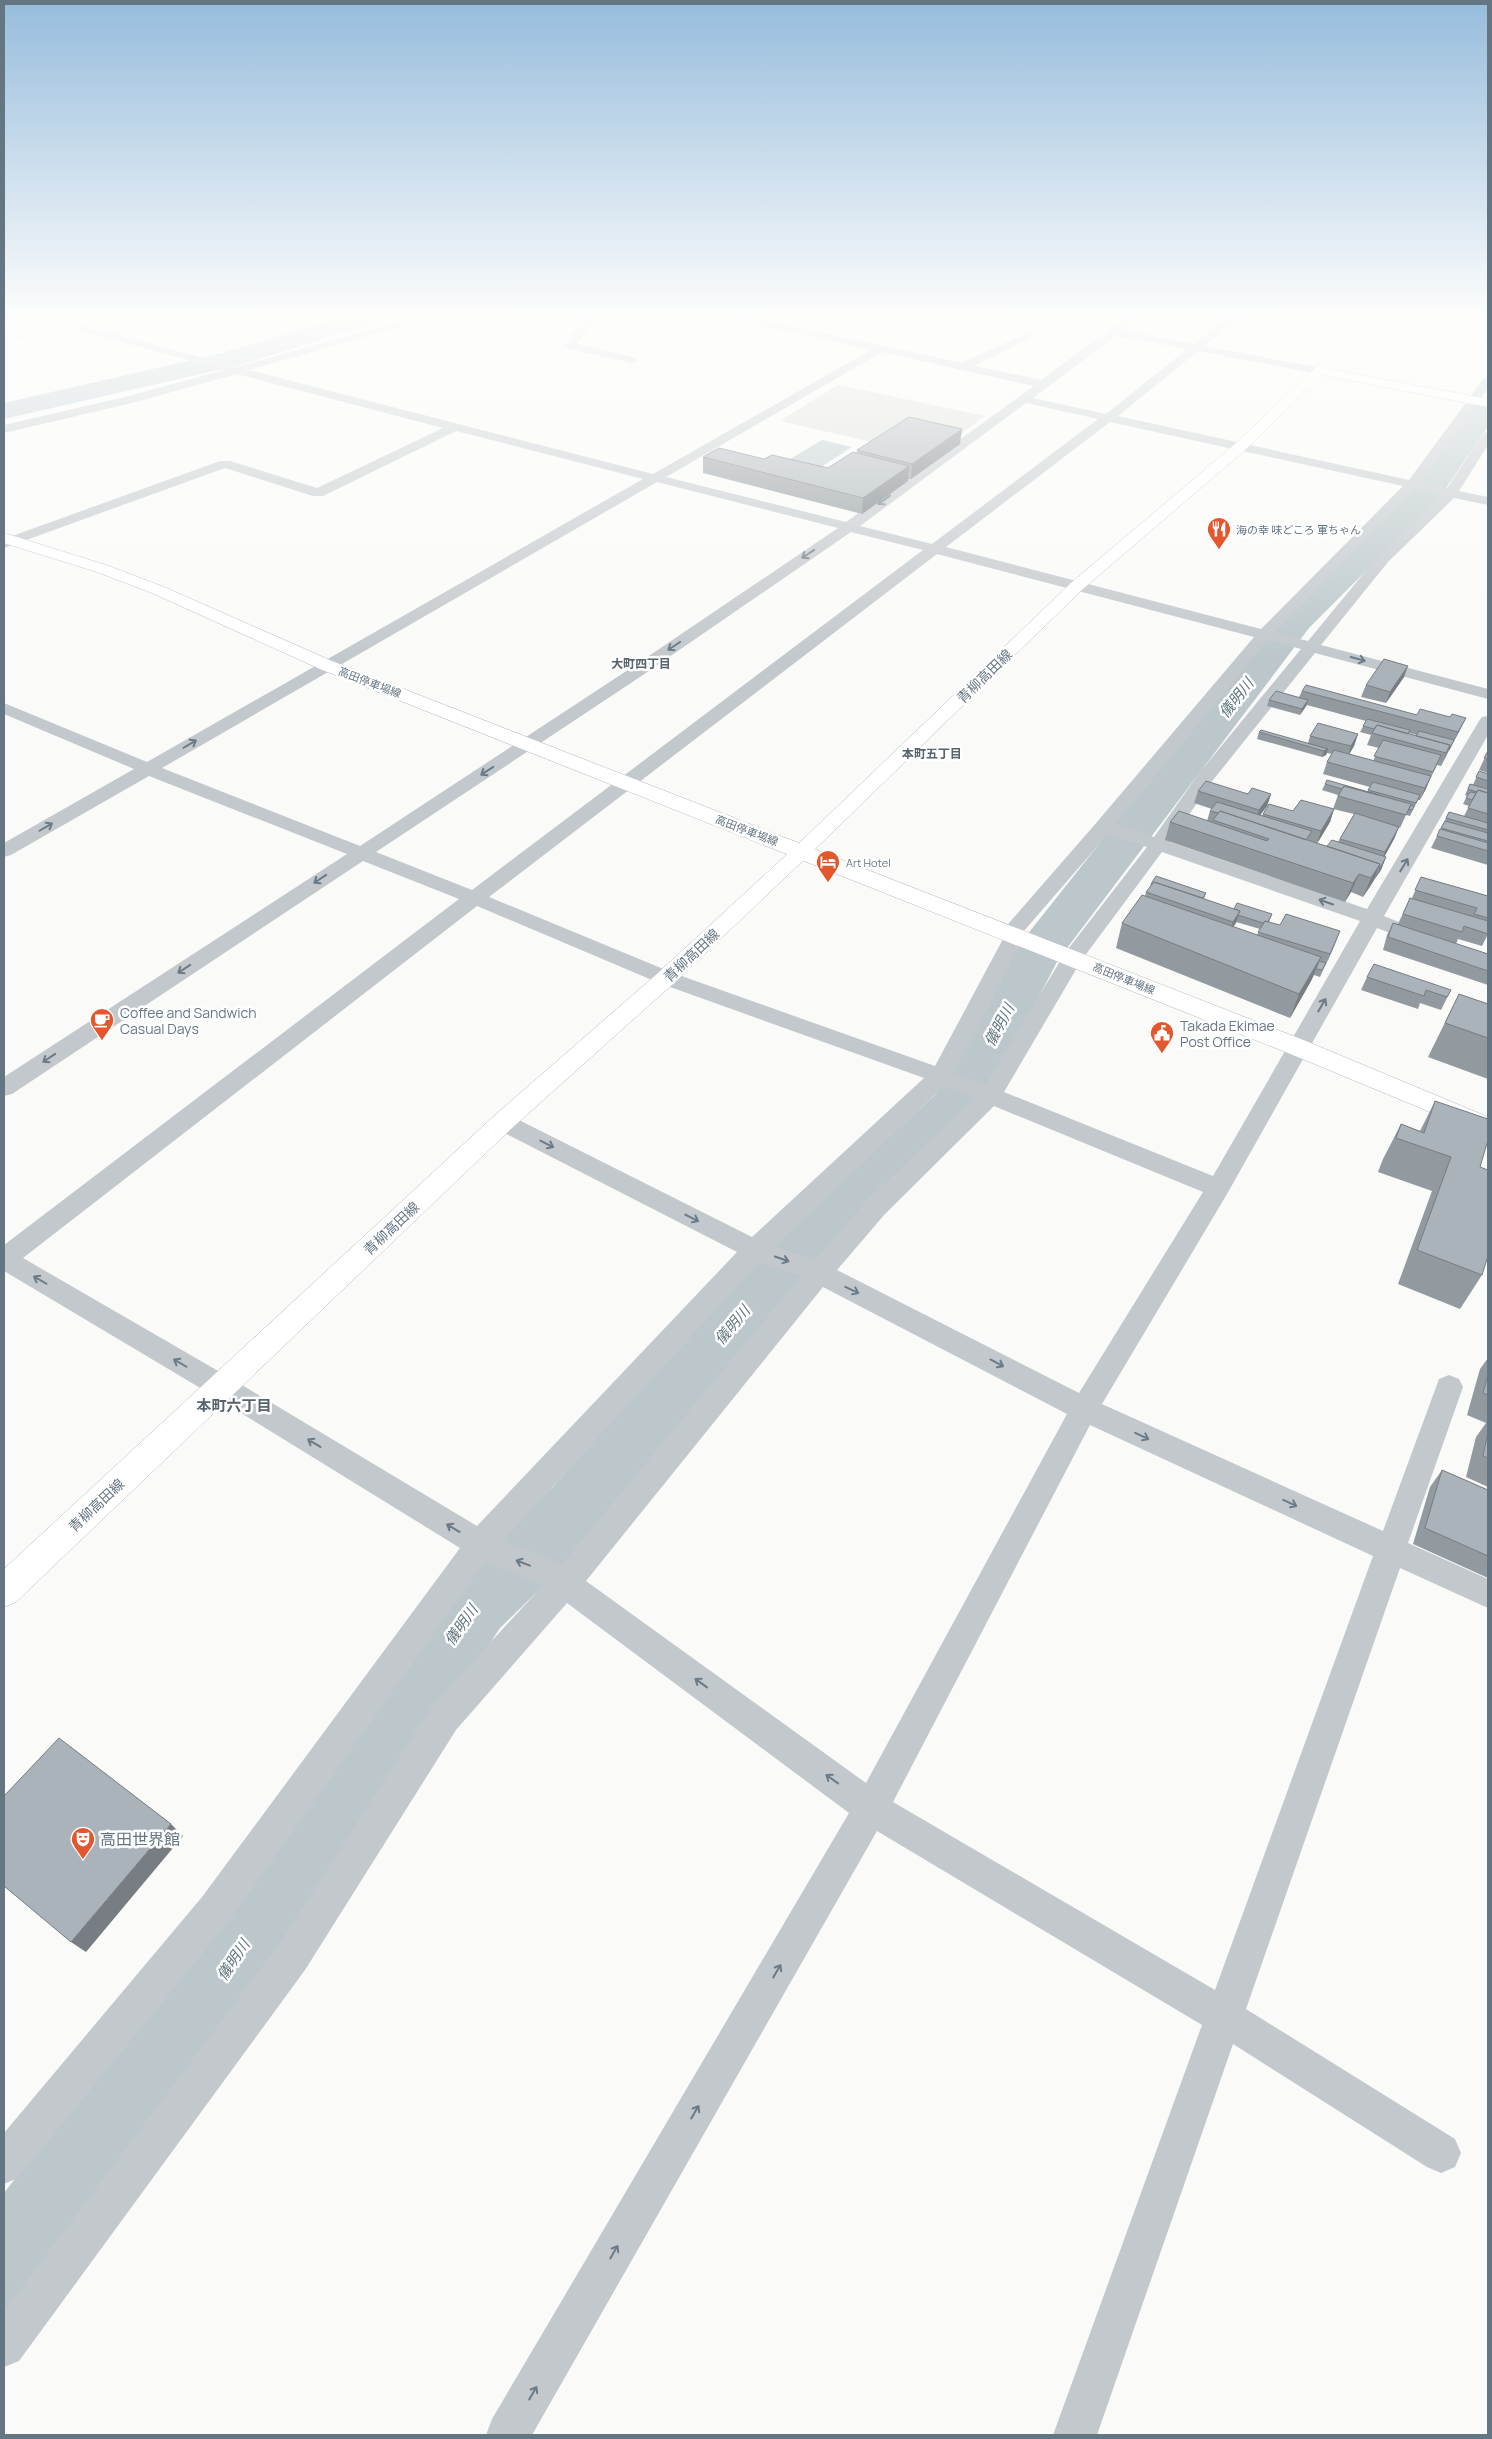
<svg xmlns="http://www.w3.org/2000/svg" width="1492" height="2439" font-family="Manrope,'Noto Sans JP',sans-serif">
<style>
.green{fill:#dadfd7}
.water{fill:#bbc7cb}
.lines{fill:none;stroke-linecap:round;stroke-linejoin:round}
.river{fill:#bbc7cb;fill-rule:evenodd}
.secondary-casing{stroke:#b3babf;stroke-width:1}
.primary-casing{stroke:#b5babe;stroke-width:1}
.lane{fill:#c3c8cc;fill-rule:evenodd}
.street{fill:#c3c8cc;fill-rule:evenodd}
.secondary{fill:#fff;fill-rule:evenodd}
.primary{fill:#fff;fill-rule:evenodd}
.wall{fill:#929a9f;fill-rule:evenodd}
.shaded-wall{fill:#777d82}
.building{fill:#aab3b9;stroke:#777d82}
.oneway{stroke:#6a7a87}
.labels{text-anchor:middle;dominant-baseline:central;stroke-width:5;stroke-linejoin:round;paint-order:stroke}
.far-poi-label{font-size:11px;fill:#657683;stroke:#fff;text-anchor:start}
.far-street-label{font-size:11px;fill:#657683;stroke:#fff}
.far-neighbourhood-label{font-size:12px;font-weight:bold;fill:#57646e;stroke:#fff}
.street-label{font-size:14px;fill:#657683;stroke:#fff}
.poi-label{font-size:14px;fill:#657683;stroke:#fff;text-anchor:start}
.water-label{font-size:15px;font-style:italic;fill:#60757c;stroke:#fff}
.neighbourhood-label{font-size:15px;font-weight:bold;fill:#57646e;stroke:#fff}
.near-poi-label{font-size:16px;fill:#657683;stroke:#fff;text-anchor:start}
</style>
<rect width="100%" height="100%" fill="#fafaf8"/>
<path class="green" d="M 838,385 L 985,416 L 959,435 L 900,422 L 872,442 L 780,421 Z"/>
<path class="water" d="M 822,440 L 852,447 L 818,469 L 787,461 Z"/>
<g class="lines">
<path class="river" d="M 342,317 L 380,317 L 377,322 L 240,365 L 4,419 L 4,403 L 222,353 Z
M 1488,399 L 1488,427 L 1439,498 L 1309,628 L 1058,960 L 975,1119 L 781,1310 L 601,1529 L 500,1628 L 228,2044 L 38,2304 L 4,2318 L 4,2193 L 166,1982 L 450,1580 L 553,1487 L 739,1276 L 936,1094 L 1019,945 L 1283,612 L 1417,484 L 1478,401 Z"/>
<g class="secondary-casing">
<path id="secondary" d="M 1369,317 L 1382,317 L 1329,369 L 1488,399 L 1488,407 L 1322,375 L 1244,451 L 1084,588 L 809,855 L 674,983 L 512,1128 L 16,1602 L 4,1607 L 4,1569 L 494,1116 L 658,973 L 795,847 L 1072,582 L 1234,445 Z"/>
</g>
<g class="primary-casing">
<path id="primary" d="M 83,317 L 101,317 L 99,319 L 4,351 L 4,343 Z
M 4,533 L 109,566 L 164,587 L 332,661 L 1306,1041 L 1488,1117 L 1488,1136 L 1288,1053 L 320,669 L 152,593 L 97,572 L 4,543 Z"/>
</g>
<path class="lane" d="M 1303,317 L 1316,317 L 1368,327 L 1365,329 Z"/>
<path class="street" d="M 417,317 L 434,317 L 249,370 L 653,474 L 871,350 L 736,320 L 731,317 L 751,317 L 962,363 L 1028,332 L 1033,335 L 1032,337 L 974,366 L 1041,380 L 1127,317 L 1139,317 L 1123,330 L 1194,344 L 1227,317 L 1239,317 L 1205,346 L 1320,368 L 1326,371 L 1320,374 L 1198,351 L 1118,416 L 1409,480 L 1484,378 L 1488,377 L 1488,388 L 1421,482 L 1447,488 L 1484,433 L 1488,432 L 1488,445 L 1459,491 L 1488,497 L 1488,505 L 1454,498 L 1388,562 L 1321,645 L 1488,689 L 1488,699 L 1315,653 L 1213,780 L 1170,842 L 1367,909 L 1479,721 L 1482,717 L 1488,716 L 1488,735 L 1384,916 L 1428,934 L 1431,939 L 1428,944 L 1421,945 L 1377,928 L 1227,1194 L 1102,1404 L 1383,1531 L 1439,1379 L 1449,1375 L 1459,1379 L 1463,1387 L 1408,1543 L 1488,1579 L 1488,1608 L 1400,1568 L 1246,2009 L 1455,2139 L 1461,2153 L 1455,2167 L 1441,2173 L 1427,2167 L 1233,2044 L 1097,2435 L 1053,2435 L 1202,2025 L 877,1831 L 532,2435 L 486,2435 L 492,2419 L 849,1813 L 567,1603 L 456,1730 L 305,1970 L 19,2361 L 4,2367 L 4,2311 L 279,1944 L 432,1706 L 543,1585 L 485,1562 L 228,1923 L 18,2178 L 4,2184 L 4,2133 L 202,1897 L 460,1548 L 212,1395 L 4,1271 L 4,1245 L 459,899 L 363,861 L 12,1094 L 4,1096 L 4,1077 L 347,854 L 149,776 L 11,855 L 4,857 L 4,843 L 134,769 L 4,714 L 4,703 L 147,762 L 643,479 L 456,431 L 323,496 L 313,496 L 225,468 L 4,548 L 4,539 L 220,461 L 230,461 L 317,488 L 443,428 L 237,374 L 132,403 L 4,433 L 4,425 L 125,397 L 224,370 L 67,327 L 67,323 L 75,323 L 236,367 ZM 1116,336 L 1187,349 L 1106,414 L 1033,398 ZM 882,352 L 1034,386 L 846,522 L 666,477 ZM 1026,403 L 1098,419 L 932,544 L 860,526 ZM 1110,422 L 1403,486 L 1261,629 L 946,547 ZM 657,482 L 838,528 L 631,668 L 360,846 L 162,768 ZM 1415,489 L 1441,495 L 1378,556 L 1308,641 L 1275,633 ZM 851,532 L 923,550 L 472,890 L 376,852 L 643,675 ZM 937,554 L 1254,637 L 1097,822 L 1003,930 L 1000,934 L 1003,939 L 935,1066 L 673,973 L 489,897 ZM 1268,640 L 1301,649 L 1200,772 L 1154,837 L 1116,824 ZM 1108,834 L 1147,847 L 1065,953 L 985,1085 L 954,1073 L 1025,936 L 1023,932 ZM 1162,852 L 1360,921 L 1213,1176 L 1004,1092 L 1081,961 ZM 477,906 L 659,983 L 924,1078 L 752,1237 L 511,1116 L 503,1114 L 495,1116 L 491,1122 L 495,1128 L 737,1252 L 477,1526 L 232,1379 L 23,1258 ZM 944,1086 L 974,1098 L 867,1200 L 815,1260 L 775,1247 ZM 994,1106 L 1203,1192 L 1079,1393 L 837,1270 L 885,1214 ZM 760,1262 L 801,1276 L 562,1564 L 503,1541 ZM 823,1287 L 1067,1414 L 866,1783 L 586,1581 ZM 1090,1425 L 1373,1556 L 1215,1990 L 893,1802 Z
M 586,317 L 597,317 L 577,344 L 636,358 L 636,362 L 632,363 L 566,348 L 564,346 Z"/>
<use href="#secondary" class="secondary"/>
<use href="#primary" class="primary"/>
</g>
<path class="wall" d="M 960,444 L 911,479 L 908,479 L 908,481 L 862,514 L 703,473 L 703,457 L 764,459 L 828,468 L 857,453 L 857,450 Z
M 1404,677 L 1386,703 L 1361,697 L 1366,685 Z
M 1302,691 L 1460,730 L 1441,766 L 1437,765 L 1420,800 L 1418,800 L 1410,816 L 1406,815 L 1400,828 L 1399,827 L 1394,839 L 1384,857 L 1386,857 L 1381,870 L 1374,880 L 1363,897 L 1351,892 L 1345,902 L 1165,840 L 1170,822 L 1207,821 L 1210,811 L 1212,809 L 1194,803 L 1198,791 L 1271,794 L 1267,806 L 1260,815 L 1262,816 L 1263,814 L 1334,809 L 1330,822 L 1317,843 L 1327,846 L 1338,842 L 1354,814 L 1333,809 L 1338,795 L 1322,790 L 1325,784 L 1367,792 L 1370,787 L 1323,774 L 1327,762 L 1332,754 L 1327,753 L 1326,755 L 1322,757 L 1257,739 L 1259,732 L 1308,743 L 1310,736 L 1358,734 L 1354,746 L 1349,754 L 1373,761 L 1379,748 L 1367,745 L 1371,735 L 1360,732 L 1366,721 L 1307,705 L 1300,715 L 1267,706 L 1269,700 L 1299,697 ZM 1409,733 L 1417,735 L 1416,736 L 1409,734 Z
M 1488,751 L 1488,773 L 1479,770 Z
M 1479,771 L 1488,774 L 1488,865 L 1431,848 L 1449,812 L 1464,816 L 1469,806 L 1463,804 L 1467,796 L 1465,795 L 1470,784 L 1473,785 Z
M 1421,877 L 1488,896 L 1488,934 L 1482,946 L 1458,939 L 1456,944 L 1488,954 L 1488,985 L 1383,950 L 1387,935 L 1393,923 L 1398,924 L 1410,898 L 1412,898 Z
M 1151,884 L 1206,893 L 1204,899 L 1234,909 L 1272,914 L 1269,922 L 1335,944 L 1320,977 L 1314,975 L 1311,981 L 1290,1018 L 1116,948 L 1122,923 L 1145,896 L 1146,892 L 1150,887 ZM 1236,922 L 1260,929 L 1257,935 L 1233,927 Z
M 1367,977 L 1451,990 L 1441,1010 L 1420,1003 L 1418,1009 L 1361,990 Z
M 1459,994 L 1488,1004 L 1488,1079 L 1428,1057 Z
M 1435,1101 L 1480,1167 L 1482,1275 L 1460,1309 L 1398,1284 L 1432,1191 L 1378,1172 L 1383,1159 L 1401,1124 L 1420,1131 Z
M 1488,1358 L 1488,1487 L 1466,1477 L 1476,1437 L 1486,1423 L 1467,1415 L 1480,1369 Z
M 1442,1470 L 1488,1490 L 1488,1578 L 1413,1544 L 1430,1487 Z"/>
<path class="shaded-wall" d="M 962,429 L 960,444 L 911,479 L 912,464 Z
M 909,466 L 908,481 L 862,514 L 863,498 Z
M 1408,666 L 1404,677 L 1386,703 L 1390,692 Z
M 1308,700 L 1306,706 L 1300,715 L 1302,709 Z
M 1466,718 L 1460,730 L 1452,744 L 1458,732 Z
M 1358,734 L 1354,746 L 1347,758 L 1351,746 Z
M 1450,745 L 1445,757 L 1441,766 L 1446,753 Z
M 1328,749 L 1326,755 L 1322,757 L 1324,751 Z
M 1431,776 L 1426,789 L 1420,800 L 1425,788 Z
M 1271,794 L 1267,806 L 1255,822 L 1259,810 Z
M 1334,809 L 1330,822 L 1317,844 L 1321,831 Z
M 1399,827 L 1394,839 L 1380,865 L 1385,852 Z
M 1386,857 L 1381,870 L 1374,880 L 1380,868 Z
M 1380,864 L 1373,882 L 1363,897 L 1371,878 Z
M 1359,874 L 1351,892 L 1345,902 L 1353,883 Z
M 1240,911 L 1236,923 L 1228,934 L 1233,922 Z
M 1340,931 L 1335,944 L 1325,967 L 1330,954 Z
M 1321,957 L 1311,981 L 1290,1018 L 1299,994 Z
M 171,1824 L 183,1836 L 86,1952 L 71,1942 Z"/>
<path class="building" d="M 909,417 L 962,429 L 912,464 L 857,450 Z
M 719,448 L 764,459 L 772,455 L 828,468 L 853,452 L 909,466 L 863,498 L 703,457 Z
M 1384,659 L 1408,666 L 1390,692 L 1366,685 Z
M 1306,685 L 1417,715 L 1420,709 L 1450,717 L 1452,714 L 1466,718 L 1458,732 L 1302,691 Z
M 1276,691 L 1308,700 L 1302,709 L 1269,700 Z
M 1367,719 L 1410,730 L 1408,734 L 1377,725 L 1374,729 L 1363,726 Z
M 1318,723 L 1358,734 L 1351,746 L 1310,736 Z
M 1377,725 L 1450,745 L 1446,753 L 1372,733 Z
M 1261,730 L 1328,749 L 1324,751 L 1259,732 Z
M 1419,731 L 1454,740 L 1449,750 L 1450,745 L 1416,736 Z
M 1383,740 L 1441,755 L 1433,772 L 1374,756 Z
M 1334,750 L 1431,776 L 1425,788 L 1327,762 Z
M 1488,751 L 1488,759 L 1484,758 Z
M 1479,771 L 1488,774 L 1488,781 L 1476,777 Z
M 1327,780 L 1379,795 L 1344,786 L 1342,789 L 1325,784 Z
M 1206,781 L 1248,794 L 1252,788 L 1271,794 L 1259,810 L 1198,791 Z
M 1373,782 L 1420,795 L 1416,803 L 1368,790 Z
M 1470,784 L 1488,789 L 1488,793 L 1478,790 L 1477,792 L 1468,789 Z
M 1344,786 L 1411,804 L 1406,815 L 1338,796 Z
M 1478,790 L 1488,793 L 1488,814 L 1468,808 Z
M 1470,792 L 1476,793 L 1472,800 L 1466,798 Z
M 1301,800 L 1334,809 L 1321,831 L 1263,814 L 1269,804 L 1293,811 Z
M 1217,802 L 1312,831 L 1306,840 L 1220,811 L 1218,813 L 1210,811 Z
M 1411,805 L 1414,806 L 1412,810 L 1409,809 Z
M 1179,811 L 1267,841 L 1269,839 L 1213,820 L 1220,811 L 1380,864 L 1371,878 L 1359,874 L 1353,883 L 1170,822 Z
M 1449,812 L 1488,823 L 1488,830 L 1446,818 Z
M 1355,813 L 1399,827 L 1385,852 L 1340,839 Z
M 1445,821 L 1488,833 L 1488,841 L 1441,828 Z
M 1440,829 L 1488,843 L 1488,851 L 1437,836 Z
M 1332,840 L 1386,857 L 1380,868 L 1379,868 L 1380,864 L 1327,846 Z
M 1156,876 L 1206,893 L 1203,898 L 1154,882 L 1152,884 L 1151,884 Z
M 1421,877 L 1488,896 L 1488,918 L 1474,914 L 1477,908 L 1415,890 Z
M 1154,882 L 1240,911 L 1233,922 L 1146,892 Z
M 1142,895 L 1321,957 L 1299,994 L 1122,923 Z
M 1410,898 L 1488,921 L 1488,934 L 1464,926 L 1462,932 L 1403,914 Z
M 1237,903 L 1272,914 L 1268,922 L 1265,921 L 1263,923 L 1238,915 L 1240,911 L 1234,909 Z
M 1286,914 L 1340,931 L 1330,954 L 1258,932 L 1265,921 L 1280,925 Z
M 1393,923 L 1488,954 L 1488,971 L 1388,937 Z
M 1319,961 L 1326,963 L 1322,970 L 1316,969 Z
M 1374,964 L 1451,990 L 1447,997 L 1426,990 L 1424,996 L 1367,977 Z
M 1459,994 L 1488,1004 L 1488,1038 L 1445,1023 Z
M 1435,1101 L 1488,1119 L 1488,1140 L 1480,1167 L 1488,1170 L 1488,1256 L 1482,1275 L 1417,1250 L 1451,1157 L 1396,1138 L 1401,1124 L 1424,1133 Z
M 1488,1375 L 1488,1395 L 1483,1393 Z
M 1488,1432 L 1488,1458 L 1483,1456 Z
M 1442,1470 L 1488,1490 L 1488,1556 L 1425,1528 Z
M 59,1738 L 171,1824 L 71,1942 L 4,1886 L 4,1796 Z"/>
<defs><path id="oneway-shaft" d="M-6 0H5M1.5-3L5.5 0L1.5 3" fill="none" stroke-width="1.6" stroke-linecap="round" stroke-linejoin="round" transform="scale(1.25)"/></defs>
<g class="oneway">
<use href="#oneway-shaft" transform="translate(884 500) rotate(144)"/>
<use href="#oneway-shaft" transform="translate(808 554) rotate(146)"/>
<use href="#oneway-shaft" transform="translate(674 646) rotate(146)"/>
<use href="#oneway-shaft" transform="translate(1358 659) rotate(15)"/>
<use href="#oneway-shaft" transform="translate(190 744) rotate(-30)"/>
<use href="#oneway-shaft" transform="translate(487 771) rotate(147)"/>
<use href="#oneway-shaft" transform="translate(46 827) rotate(-30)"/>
<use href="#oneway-shaft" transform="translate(1404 865) rotate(-59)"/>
<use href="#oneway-shaft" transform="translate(320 879) rotate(146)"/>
<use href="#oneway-shaft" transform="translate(1326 902) rotate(-161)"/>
<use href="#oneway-shaft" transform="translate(184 969) rotate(146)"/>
<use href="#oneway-shaft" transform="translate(1322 1005) rotate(-60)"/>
<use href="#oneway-shaft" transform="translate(49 1058) rotate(146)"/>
<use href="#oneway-shaft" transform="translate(547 1144) rotate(27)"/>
<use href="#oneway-shaft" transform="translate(692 1218) rotate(27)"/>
<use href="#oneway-shaft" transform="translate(782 1259) rotate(19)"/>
<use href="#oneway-shaft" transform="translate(40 1280) rotate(-150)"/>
<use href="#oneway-shaft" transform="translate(852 1290) rotate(25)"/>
<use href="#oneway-shaft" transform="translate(180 1363) rotate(-150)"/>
<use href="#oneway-shaft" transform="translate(997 1363) rotate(28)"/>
<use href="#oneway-shaft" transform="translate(1142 1436) rotate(25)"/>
<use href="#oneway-shaft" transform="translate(314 1443) rotate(-149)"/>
<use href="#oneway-shaft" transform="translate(1290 1503) rotate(25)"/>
<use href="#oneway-shaft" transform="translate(453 1528) rotate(-149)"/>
<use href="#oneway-shaft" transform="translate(523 1563) rotate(-159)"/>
<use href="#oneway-shaft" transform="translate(701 1683) rotate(-144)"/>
<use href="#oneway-shaft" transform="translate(832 1779) rotate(-144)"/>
<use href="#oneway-shaft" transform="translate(777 1971) rotate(-60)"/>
<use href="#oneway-shaft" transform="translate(695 2112) rotate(-60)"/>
<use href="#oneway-shaft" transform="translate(614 2252) rotate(-60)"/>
<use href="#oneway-shaft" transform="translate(533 2393) rotate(-60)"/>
</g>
<linearGradient id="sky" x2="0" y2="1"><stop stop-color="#96bcdc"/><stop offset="0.48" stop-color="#fdfdfc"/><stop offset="1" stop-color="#fdfdfc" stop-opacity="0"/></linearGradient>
<rect width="1492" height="659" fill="url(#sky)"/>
<defs>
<g id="restaurant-pin" transform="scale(1.25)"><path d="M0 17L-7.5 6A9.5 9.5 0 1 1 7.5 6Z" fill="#e4572e" stroke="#fff"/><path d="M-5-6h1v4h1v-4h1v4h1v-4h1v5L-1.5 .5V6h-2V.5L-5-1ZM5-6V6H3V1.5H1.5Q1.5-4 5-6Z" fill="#fff"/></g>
<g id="hotel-pin" transform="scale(1.25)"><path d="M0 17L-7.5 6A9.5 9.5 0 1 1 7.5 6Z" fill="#e4572e" stroke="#fff"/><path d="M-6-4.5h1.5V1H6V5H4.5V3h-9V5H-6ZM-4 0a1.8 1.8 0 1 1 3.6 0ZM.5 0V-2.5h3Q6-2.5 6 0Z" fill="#fff"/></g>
<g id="cafe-pin" transform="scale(1.25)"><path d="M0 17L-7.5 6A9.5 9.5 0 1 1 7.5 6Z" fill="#e4572e" stroke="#fff"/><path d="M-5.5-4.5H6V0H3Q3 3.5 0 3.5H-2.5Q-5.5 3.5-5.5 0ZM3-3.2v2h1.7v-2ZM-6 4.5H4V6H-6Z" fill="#fff"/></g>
<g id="civic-pin" transform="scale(1.25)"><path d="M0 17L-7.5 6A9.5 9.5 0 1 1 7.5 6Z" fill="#e4572e" stroke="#fff"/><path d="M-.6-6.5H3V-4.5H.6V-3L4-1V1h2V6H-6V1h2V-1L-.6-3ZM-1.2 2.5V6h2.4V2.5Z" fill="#fff"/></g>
<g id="theatre-pin" transform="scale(1.25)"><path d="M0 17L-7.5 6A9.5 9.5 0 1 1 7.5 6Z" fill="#e4572e" stroke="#fff"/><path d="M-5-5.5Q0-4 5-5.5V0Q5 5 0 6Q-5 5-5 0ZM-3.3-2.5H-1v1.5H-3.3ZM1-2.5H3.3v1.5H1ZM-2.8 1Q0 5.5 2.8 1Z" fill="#fff"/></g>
</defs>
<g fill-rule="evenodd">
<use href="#restaurant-pin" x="1219" y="529"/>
<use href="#hotel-pin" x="828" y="862"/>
<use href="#cafe-pin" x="102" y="1020"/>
<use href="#civic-pin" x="1162" y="1033"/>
<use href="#theatre-pin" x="83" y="1839"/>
</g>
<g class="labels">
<g class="far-poi-label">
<text x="1236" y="529">海の幸 味どころ 軍ちゃん</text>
<text x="846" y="862">Art Hotel</text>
</g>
<g class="far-street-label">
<text transform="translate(370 682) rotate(21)">高田停車場線</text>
<text transform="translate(747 830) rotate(21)">高田停車場線</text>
<text transform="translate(1124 978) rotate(22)">高田停車場線</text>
</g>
<g class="far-neighbourhood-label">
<text x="641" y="663">大町四丁目</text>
<text x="932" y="753">本町五丁目</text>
</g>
<g class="street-label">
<text transform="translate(984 676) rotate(-44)">青柳高田線</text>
<text transform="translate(691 955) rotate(-43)">青柳高田線</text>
<text transform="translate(391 1228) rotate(-43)">青柳高田線</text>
<text transform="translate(96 1505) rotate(-43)">青柳高田線</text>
</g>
<g class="poi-label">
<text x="120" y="1012">Coffee and Sandwich<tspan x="120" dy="16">Casual Days</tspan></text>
<text x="1180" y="1025">Takada Ekimae<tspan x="1180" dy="16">Post Office</tspan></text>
</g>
<g class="water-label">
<text transform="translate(1236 698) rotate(-52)">儀明川</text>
<text transform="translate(999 1025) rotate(-62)">儀明川</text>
<text transform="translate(732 1325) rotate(-50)">儀明川</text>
<text transform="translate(461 1625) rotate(-55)">儀明川</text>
<text transform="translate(233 1960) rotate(-56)">儀明川</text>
</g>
<g class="neighbourhood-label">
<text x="234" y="1405">本町六丁目</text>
</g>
<g class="near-poi-label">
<text x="100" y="1839">高田世界館</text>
</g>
</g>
<rect width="1492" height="2439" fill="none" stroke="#657683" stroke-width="10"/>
</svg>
